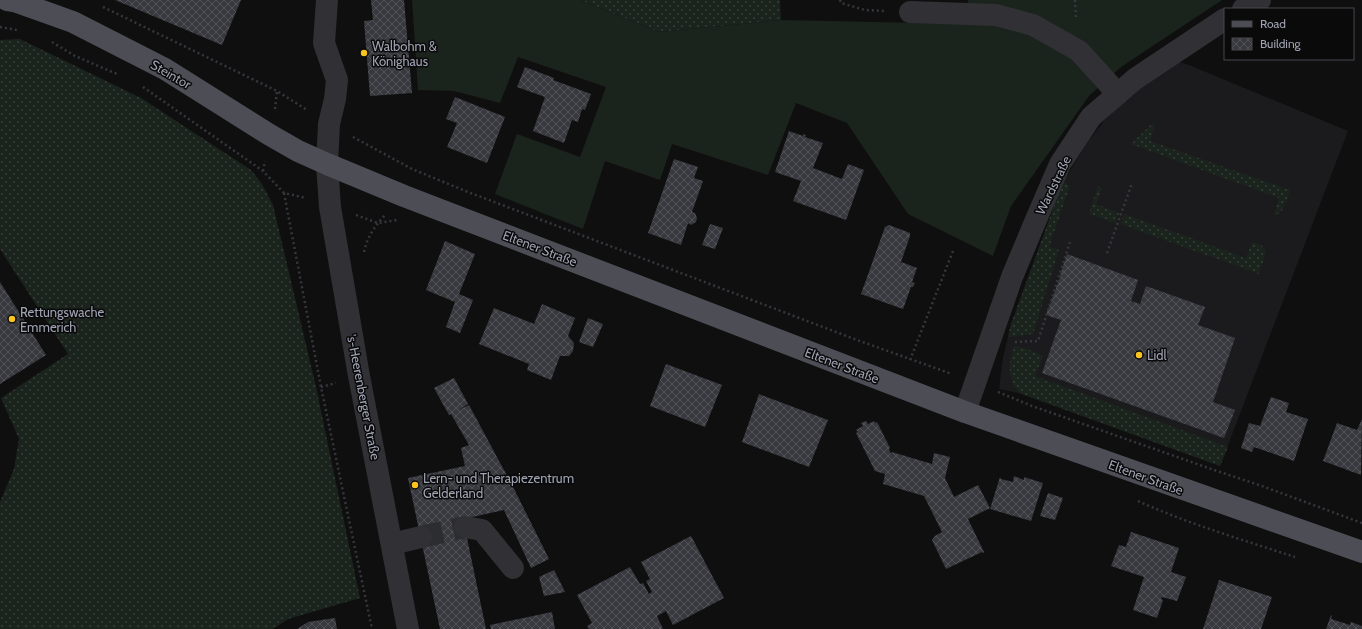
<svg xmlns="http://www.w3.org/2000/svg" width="1362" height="629" font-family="Cabin,sans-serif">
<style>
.built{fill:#1b1b1d}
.grass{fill:url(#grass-dots)}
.garden{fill:#1b231d}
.building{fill:url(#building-cross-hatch)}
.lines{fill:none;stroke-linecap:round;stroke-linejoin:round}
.minor-tunnel{stroke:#2c2d30;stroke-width:22;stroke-dasharray:22 11;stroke-linecap:butt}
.path{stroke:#36373d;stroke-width:2.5;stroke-dasharray:2 3;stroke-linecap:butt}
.minor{stroke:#303035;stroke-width:22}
.major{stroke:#4c4d55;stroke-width:22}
.poi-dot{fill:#f9c51e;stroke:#0a0a0b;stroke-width:1.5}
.labels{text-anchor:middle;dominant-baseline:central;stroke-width:3;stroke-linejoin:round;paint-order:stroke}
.poi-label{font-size:13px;fill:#9fa3b2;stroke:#0a0a0b;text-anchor:start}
.street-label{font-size:13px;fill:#9fa3b2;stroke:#0a0a0b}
</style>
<defs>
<pattern id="grass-dots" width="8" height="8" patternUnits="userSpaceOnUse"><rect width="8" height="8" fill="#1b231d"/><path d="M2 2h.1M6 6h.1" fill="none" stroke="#39403b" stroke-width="1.8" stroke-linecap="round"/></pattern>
<pattern id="building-cross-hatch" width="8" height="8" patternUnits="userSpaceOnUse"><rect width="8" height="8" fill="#38393e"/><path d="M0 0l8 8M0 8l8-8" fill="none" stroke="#525258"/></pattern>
</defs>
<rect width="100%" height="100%" fill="#0f0f10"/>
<path class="built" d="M 1175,61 L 1189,65 L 1348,131 L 1220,466 L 1019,393 L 999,389 L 1003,358 L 1011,324 L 1063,182 L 1087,143 L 1105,120 L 1132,94 Z"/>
<path class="grass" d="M 580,0 L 780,0 L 781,20 L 659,32 Z
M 20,39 L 141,98 L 251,170 L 262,184 L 273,205 L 316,387 L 360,598 L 288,619 L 273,629 L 0,629 L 0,502 L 14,469 L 19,439 L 1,398 L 68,354 L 0,249 L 0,40 Z
M 1153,123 L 1155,124 L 1150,141 L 1290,190 C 1287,199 1285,211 1276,215 L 1274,214 L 1279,198 L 1131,144 Z
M 1063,182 L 1070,186 L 1049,247 L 1059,250 L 1033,334 L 1008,337 L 1011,324 Z
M 1098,186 L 1102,188 L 1096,204 L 1119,213 L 1115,223 L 1089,214 Z
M 1124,214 L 1246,258 L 1252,242 C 1259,244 1264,245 1266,253 L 1259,274 L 1120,224 Z
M 1014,346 L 1025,348 L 1043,356 L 1035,376 L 1228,447 L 1220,466 L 1019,393 C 1006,373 1009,368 1014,346 Z"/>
<path class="garden" d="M 412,0 L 580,0 L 659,32 L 781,20 L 968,24 L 968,0 L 1222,0 L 1121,67 L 1089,96 L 1011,206 L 993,256 L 908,214 L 847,123 L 796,103 L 768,175 L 672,144 L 660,180 L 605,161 L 583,229 L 495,194 L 517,134 L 580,157 L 606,87 L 518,57 L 500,103 L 454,91 L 418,90 Z"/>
<path class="building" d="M 115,0 L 241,0 L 222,45 Z
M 371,0 L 404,0 L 412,93 L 370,96 L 364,21 L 373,20 Z
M 525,67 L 554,78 L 553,80 L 591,94 L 585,110 L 582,109 L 578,122 L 572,120 L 564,143 L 533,131 L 545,97 L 517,87 Z
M 455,97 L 505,117 L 487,163 L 447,147 L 457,123 L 446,119 Z
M 789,131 L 803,136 L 803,134 L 806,135 L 805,137 L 823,143 L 813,168 L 842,179 L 848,164 L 864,170 L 846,220 L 793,201 L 801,181 L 775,172 Z
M 674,159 L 698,167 L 694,178 L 703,181 L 692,212 L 695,213 L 697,218 L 696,222 L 691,225 L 688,223 L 681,245 L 648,233 Z
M 710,224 L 723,228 L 715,249 L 702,245 Z
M 889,225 L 910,233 L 910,236 L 901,262 L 917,268 L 912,282 L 915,283 L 913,287 L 911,287 L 903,309 L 861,294 L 885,227 Z
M 445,241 L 475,254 L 459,294 L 473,300 L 460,333 L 446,327 L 455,302 L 426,290 Z
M 1067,254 L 1138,280 L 1131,301 L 1140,304 L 1146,286 L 1205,307 L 1198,325 L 1235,338 L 1213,402 L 1235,410 L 1224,438 L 1042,373 L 1061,320 L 1046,315 L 1061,275 L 1060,275 Z
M 0,282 L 46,355 L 0,384 Z
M 542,304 L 575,318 L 568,336 L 574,343 L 573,351 L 569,356 L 560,356 L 551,380 L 527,370 L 529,364 L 479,344 L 494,308 L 534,324 Z
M 588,318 L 603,324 L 593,347 L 579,342 Z
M 666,364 L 722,385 L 705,427 L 650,406 Z
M 454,378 L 468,404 L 459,410 L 469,405 L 512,485 L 549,559 L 531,568 L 504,510 L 463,519 L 486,629 L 440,629 L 408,478 L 465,466 L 461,448 L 469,445 L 451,414 L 449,415 L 434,388 Z
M 759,394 L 828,420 L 809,467 L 742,442 Z
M 1271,397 L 1289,403 L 1286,412 L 1308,419 L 1294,461 L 1254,447 L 1252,452 L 1241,448 L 1249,423 L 1260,426 Z
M 1362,419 L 1361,475 L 1323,461 L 1337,423 L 1357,430 Z
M 866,421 L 868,424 L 874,421 L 875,423 L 877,422 L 890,448 L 889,449 L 891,454 L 892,452 L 932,464 L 934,453 L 950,457 L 945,478 L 954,497 L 978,485 L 990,508 L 968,519 L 984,552 L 983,553 L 982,552 L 946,569 L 932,540 L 935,536 L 942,532 L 924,496 L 883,484 L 885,474 L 875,471 L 856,433 L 858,432 L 856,430 L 863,426 L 861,423 Z
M 1014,476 L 1024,480 L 1024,477 L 1043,483 L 1031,521 L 990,509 L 1000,477 L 1001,479 L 1013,482 Z
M 1048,493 L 1063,498 L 1055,520 L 1040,516 Z
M 1131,532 L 1179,548 L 1171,572 L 1186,577 L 1177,601 L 1162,597 L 1161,599 L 1163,600 L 1157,618 L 1133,610 L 1144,577 L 1111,566 L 1119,545 L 1126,547 Z
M 691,536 L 724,598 L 673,625 L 666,611 L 657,616 L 663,629 L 589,629 L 587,626 L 592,623 L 577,595 L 630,567 L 640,584 L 643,583 L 649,594 L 652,592 L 646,581 L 650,579 L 641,562 Z
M 554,570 L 565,592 L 544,596 L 539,577 Z
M 1219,580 L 1272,597 L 1261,629 L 1203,629 Z
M 552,612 L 555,629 L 491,629 L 490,625 Z
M 1331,615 L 1332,616 L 1331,619 L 1350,625 L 1351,622 L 1362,626 L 1362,629 L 1326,629 Z
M 335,618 L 337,629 L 297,629 L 308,622 Z"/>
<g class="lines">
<path class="minor-tunnel" d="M 421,537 L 465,527"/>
<path class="path" d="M 840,0 L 841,3 L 865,10 L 886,11
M 1075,0 L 1076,20
M 103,7 L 277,91 L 307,110
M 0,27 L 17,30
M 52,42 L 75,56 L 117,74
M 143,87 L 263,171 L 284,193 L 306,198
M 275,109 L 277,91
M 353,137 L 412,169 L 468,192 L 857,340 L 952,374
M 263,171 L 265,161
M 284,193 L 321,387 L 372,629
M 356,215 L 378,223 L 397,220
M 364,252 C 367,237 375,226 385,215
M 1107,253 L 1132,183
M 1015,342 L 1038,341 L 1071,239
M 910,360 L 953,251
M 321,387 L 336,383
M 998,392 L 1032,406 L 1217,471 L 1262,486 L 1362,523
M 1138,501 C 1189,524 1243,540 1295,557"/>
<path class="minor" d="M 327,0 L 324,43 L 337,80 L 335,99 L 329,124 L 327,164 L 330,207 L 359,376 L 408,629
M 1243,9 L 1260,0
M 910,12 L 996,15 L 1033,25 L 1079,51 L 1118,94
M 965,412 L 1012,277 L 1035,222 L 1060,164 L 1091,117 L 1135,79 L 1225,19
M 465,527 L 482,530 L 513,568
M 392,544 L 421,537"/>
<path class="major" d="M 7,0 L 14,1 L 73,22 L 165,69 L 270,135 L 298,151 L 327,164 L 404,196 L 965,412 L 1362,552"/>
</g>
<g class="poi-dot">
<circle cx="364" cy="53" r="4"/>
<circle cx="12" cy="319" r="4"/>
<circle cx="1139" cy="355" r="4"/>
<circle cx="415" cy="485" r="4"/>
</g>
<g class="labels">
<g class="poi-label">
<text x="372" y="46">Walbohm &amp;<tspan x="372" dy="15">Könighaus</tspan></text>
<text x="20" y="312">Rettungswache<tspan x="20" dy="15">Emmerich</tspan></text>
<text x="1147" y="355">Lidl</text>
<text x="423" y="478">Lern- und Therapiezentrum<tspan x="423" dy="15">Gelderland</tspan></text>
</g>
<g class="street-label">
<text transform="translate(171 74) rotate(30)">Steintor</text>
<text transform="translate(1053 185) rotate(-64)">Wardstraße</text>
<text transform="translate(540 248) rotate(21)">Eltener Straße</text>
<text transform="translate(842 365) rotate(21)">Eltener Straße</text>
<text transform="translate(364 397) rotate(79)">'s-Heerenberger Straße</text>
<text transform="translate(1146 477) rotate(20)">Eltener Straße</text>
</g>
</g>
<rect x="1224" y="8" width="130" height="52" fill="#0a0a0b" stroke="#46474e"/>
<rect x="1232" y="21" width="20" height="6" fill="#4c4d55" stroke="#46474e"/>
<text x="1260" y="28" font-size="12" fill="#9fa3b2">Road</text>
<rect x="1232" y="38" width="20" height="12" fill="url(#building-cross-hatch)" stroke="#46474e"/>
<text x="1260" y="48" font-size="12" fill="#9fa3b2">Building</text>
</svg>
